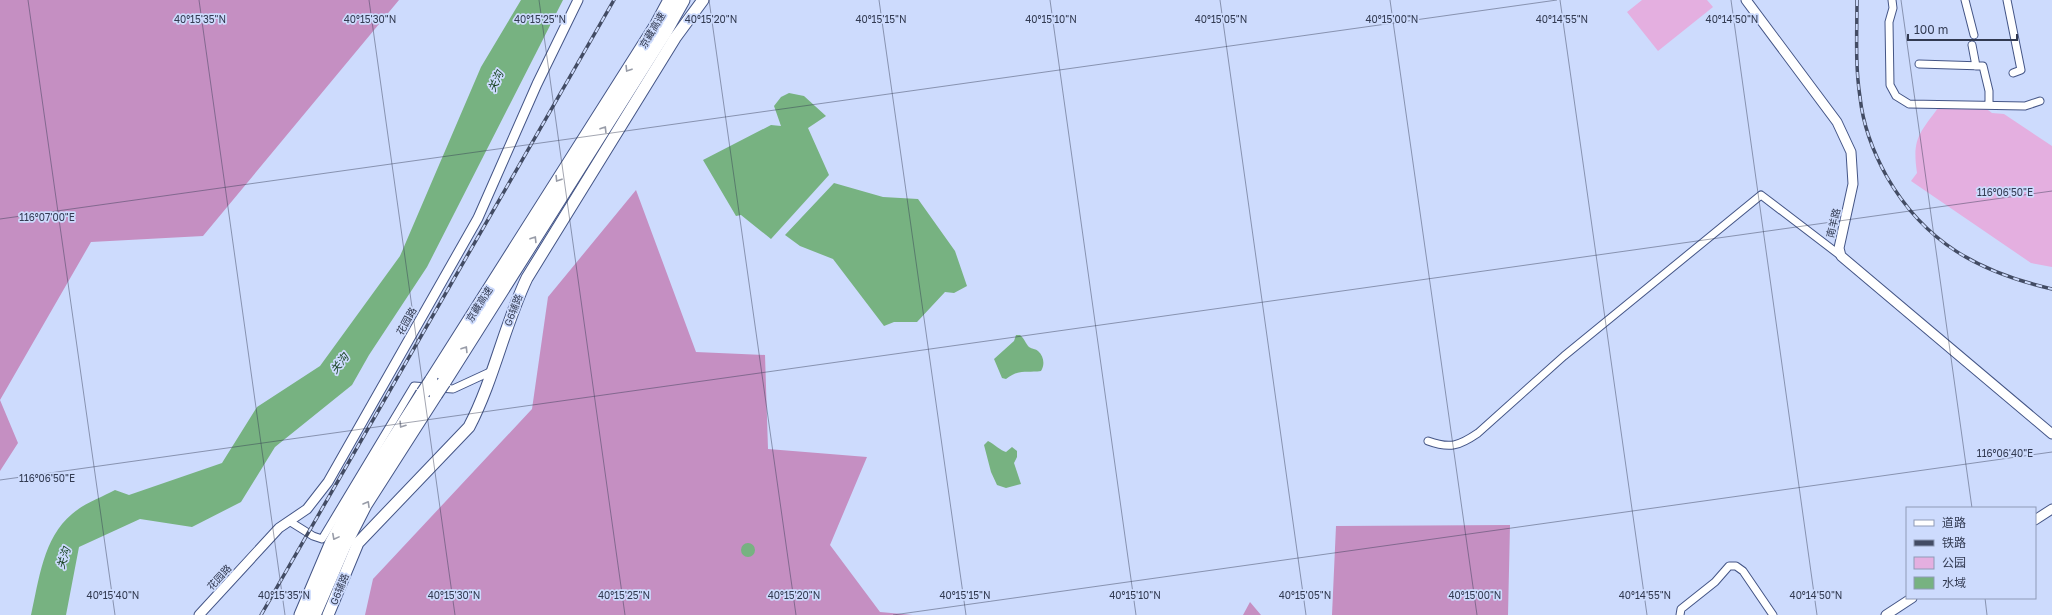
<svg xmlns="http://www.w3.org/2000/svg" width="2052" height="615" font-family="'Golos Text','Noto Sans SC',sans-serif">
<style>
.green{fill:#e4afe0}
.forest{fill:#c58fc2}
.water{fill:#77b281}
.lines{fill:none;stroke-linecap:round;stroke-linejoin:round}
.minor-casing{stroke:#445586;stroke-width:9}
.tertiary-casing{stroke:#445586;stroke-width:11}
.primary-casing{stroke:#445586;stroke-width:13}
.motorway-casing{stroke:#445586;stroke-width:15}
.minor{stroke:#fff;stroke-width:7}
.tertiary{stroke:#fff;stroke-width:9}
.primary{stroke:#fff;stroke-width:11}
.motorway{stroke:#fff;stroke-width:13}
.rail-casing{stroke:#434c64;stroke-width:3.5}
.rail{stroke:#cddbfd;stroke-width:2;stroke-dasharray:6;stroke-linecap:butt}
.motorway-bridge-casing{stroke:#445586;stroke-width:15;stroke-linecap:butt}
.motorway-bridge{stroke:#fff;stroke-width:13}
.oneway{stroke:#989ca8}
.ticks{fill:none;stroke:#323a51;stroke-width:1;stroke-opacity:0.45}
.labels{text-anchor:middle;dominant-baseline:central;stroke-width:3.5;stroke-linejoin:round;paint-order:stroke}
.street-label{font-size:10px;fill:#323a51;stroke:#cddbfd}
.water-label{font-size:11px;font-style:italic;fill:#174221;stroke:#cddbfd}
.ticks-label{font-size:10px;text-anchor:middle;fill:#323a51;stroke:#cddbfd;stroke-width:3.5;stroke-linejoin:round;paint-order:stroke}
</style>
<rect width="100%" height="100%" fill="#cddbfd"/>
<path class="green" d="M 1642,0 L 1707,0 L 1713,7 L 1658,51 L 1627,12 Z
M 1984,107 L 1992,113 L 2004,114 L 2052,146 L 2052,267 L 2031,263 L 1911,181 L 1917,173 C 1912,139 1919,134 1938,108 Z"/>
<path class="forest" d="M 0,0 L 399,0 L 203,236 L 91,242 L 0,400 L 18,443 L 0,471 Z
M 636,190 L 696,352 L 765,355 L 768,449 L 867,457 L 830,545 L 880,612 L 913,615 L 365,615 L 373,579 L 532,409 L 548,297 Z
M 1510,525 L 1508,615 L 1332,615 L 1336,526 Z
M 1250,602 L 1261,615 L 1243,615 Z"/>
<path class="water" d="M 521,0 L 563,0 L 427,267 L 369,355 L 352,385 L 275,447 L 241,502 L 192,527 L 140,519 L 79,547 L 66,615 L 31,615 C 39,580 43,538 72,514 C 83,504 102,497 115,490 L 129,495 L 222,463 L 257,407 L 320,366 L 400,256 L 481,67 Z
M 789,93 L 804,96 L 826,116 L 808,128 L 829,175 L 771,239 L 741,215 L 736,216 L 703,160 L 771,125 L 781,126 L 774,106 L 781,97 Z
M 834,183 L 883,197 L 918,199 L 955,251 L 967,286 L 954,293 L 945,292 L 917,322 L 894,322 L 884,326 L 833,259 L 800,246 L 785,235 Z
M 1016,335 L 1020,335 C 1024,338 1026,344 1029,347 C 1032,349 1036,349 1038,351 C 1044,356 1045,365 1041,371 C 1027,373 1018,369 1006,379 L 1002,378 L 994,359 L 1014,341 Z
M 988,441 C 994,444 1001,451 1006,452 L 1012,447 L 1017,451 L 1017,457 L 1014,463 L 1021,484 L 1006,488 L 997,485 L 991,472 L 984,445 Z
M741 550a7 7 0 1 1 14 0a7 7 0 1 1-14 0Z"/>
<g class="lines">
<g class="minor-casing">
<path id="minor" d="M 1892,0 L 1893,8 L 1889,22 L 1890,85 L 1896,96 L 1909,104 L 2025,106 L 2040,101
M 1965,0 L 1974,35
M 2007,0 L 2021,70 L 2013,73
M 1972,45 L 1976,66
M 1919,64 L 1983,66 L 1989,91 L 1989,105
M 438,388 L 453,389 L 492,371
M 1428,441 C 1450,449 1459,446 1478,433 L 1564,356 L 1761,195 L 1841,256
M 289,521 L 313,536 L 322,539 L 414,386 L 428,387
M 1680,615 L 1681,609 L 1715,582 L 1729,566 L 1736,566 L 1743,571 L 1773,615"/>
</g>
<g class="tertiary-casing">
<path id="tertiary" d="M 1746,0 L 1837,122 L 1851,152 L 1853,184 L 1839,248 L 1841,256 L 2052,434
M 2035,520 L 2052,509
M 199,615 L 279,528 L 307,509 L 328,482 L 478,218 L 537,84 L 578,0
M 1886,615 L 1912,598"/>
</g>
<g class="primary-casing">
<path id="primary" d="M 328,615 L 358,543 L 469,427 C 494,379 504,326 527,278 L 675,38 L 703,0"/>
</g>
<g class="motorway-casing">
<path id="motorway" d="M 431,381 L 656,26 L 670,0
M 444,382 L 665,32 L 683,0
M 301,615 L 332,542 L 356,498 L 423,393
M 314,615 L 344,546 L 365,505 L 436,394"/>
</g>
<use href="#minor" class="minor"/>
<use href="#tertiary" class="tertiary"/>
<use href="#primary" class="primary"/>
<use href="#motorway" class="motorway"/>
<g class="rail-casing">
<path id="rail" d="M 1857,0 C 1857,32 1855,65 1860,97 C 1863,125 1873,152 1887,177 C 1925,243 1979,272 2052,289
M 261,615 L 614,0"/>
</g>
<use href="#rail" class="rail"/>
<g class="motorway-bridge-casing">
<path id="motorway-bridge" d="M 423,393 L 431,381
M 436,394 L 444,382"/>
</g>
<use href="#motorway-bridge" class="motorway-bridge"/>
</g>
<defs><path id="oneway-chevron" d="M-2-3.5L2.5 0L-2 3.5" fill="none" stroke-width="1.6" stroke-linecap="round" stroke-linejoin="round"/></defs>
<g class="oneway">
<use href="#oneway-chevron" transform="translate(628 69) rotate(122)"/>
<use href="#oneway-chevron" transform="translate(604 129) rotate(-58)"/>
<use href="#oneway-chevron" transform="translate(558 179) rotate(122)"/>
<use href="#oneway-chevron" transform="translate(534 239) rotate(-58)"/>
<use href="#oneway-chevron" transform="translate(465 349) rotate(-58)"/>
<use href="#oneway-chevron" transform="translate(402 425) rotate(123)"/>
<use href="#oneway-chevron" transform="translate(367 504) rotate(-60)"/>
<use href="#oneway-chevron" transform="translate(335 537) rotate(118)"/>
</g>
<path class="ticks" d="M 28,0 L 115,615M 199,0 L 285,615M 369,0 L 455,615M 539,0 L 625,615M 709,0 L 796,615M 879,0 L 966,615M 1050,0 L 1136,615M 1220,0 L 1306,615M 1390,0 L 1477,615M 1560,0 L 1647,615M 1731,0 L 1817,615M 1901,0 L 1972,508M 0,219 L 1557,0M 0,480 L 2052,191M 1985,598 L 1987,615M 893,615 L 2052,452"/>
<g class="labels">
<g class="street-label">
<text transform="translate(652 30) rotate(-59)">京藏高速</text>
<text transform="translate(1833 223) rotate(-76)">南羊路</text>
<text transform="translate(479 304) rotate(-58)">京藏高速</text>
<text transform="translate(513 310) rotate(-69)">G6辅路</text>
<text transform="translate(406 321) rotate(-61)">花园路</text>
<text transform="translate(219 577) rotate(-47)">花园路</text>
<text transform="translate(339 589) rotate(-68)">G6辅路</text>
</g>
<g class="water-label">
<text transform="translate(495 81) rotate(-65)">关沟</text>
<text transform="translate(339 363) rotate(-52)">关沟</text>
<text transform="translate(63 558) rotate(-73)">关沟</text>
</g>
</g>
<g class="ticks-label">
<text x="200" y="23">40°15'35"N</text>
<text x="370" y="23">40°15'30"N</text>
<text x="540" y="23">40°15'25"N</text>
<text x="711" y="23">40°15'20"N</text>
<text x="881" y="23">40°15'15"N</text>
<text x="1051" y="23">40°15'10"N</text>
<text x="1221" y="23">40°15'05"N</text>
<text x="1392" y="23">40°15'00"N</text>
<text x="1562" y="23">40°14'55"N</text>
<text x="1732" y="23">40°14'50"N</text>
<text x="2005" y="196">116°06'50"E</text>
<text x="47" y="221">116°07'00"E</text>
<text x="2005" y="457">116°06'40"E</text>
<text x="47" y="482">116°06'50"E</text>
<text x="113" y="599">40°15'40"N</text>
<text x="284" y="599">40°15'35"N</text>
<text x="454" y="599">40°15'30"N</text>
<text x="624" y="599">40°15'25"N</text>
<text x="794" y="599">40°15'20"N</text>
<text x="965" y="599">40°15'15"N</text>
<text x="1135" y="599">40°15'10"N</text>
<text x="1305" y="599">40°15'05"N</text>
<text x="1475" y="599">40°15'00"N</text>
<text x="1645" y="599">40°14'55"N</text>
<text x="1816" y="599">40°14'50"N</text>
</g>
<rect x="1906" y="507" width="130" height="92" fill="#cddbfd" stroke="#8f9bb8"/>
<rect x="1914" y="520" width="20" height="6" fill="#ffffff" stroke="#8f9bb8"/>
<text x="1942" y="527" font-size="12" fill="#323a51">道路</text>
<rect x="1914" y="540" width="20" height="6" fill="#434c64" stroke="#8f9bb8"/>
<text x="1942" y="547" font-size="12" fill="#323a51">铁路</text>
<rect x="1914" y="557" width="20" height="12" fill="#e4afe0" stroke="#8f9bb8"/>
<text x="1942" y="567" font-size="12" fill="#323a51">公园</text>
<rect x="1914" y="577" width="20" height="12" fill="#77b281" stroke="#8f9bb8"/>
<text x="1942" y="587" font-size="12" fill="#323a51">水域</text>
<path d="M1908 34v6h109v-6" fill="none" stroke="#323a51" stroke-width="2"/>
<text x="1914" y="34" font-size="12" fill="#323a51" stroke="#cddbfd" stroke-width="3" paint-order="stroke">100 m</text>
</svg>
